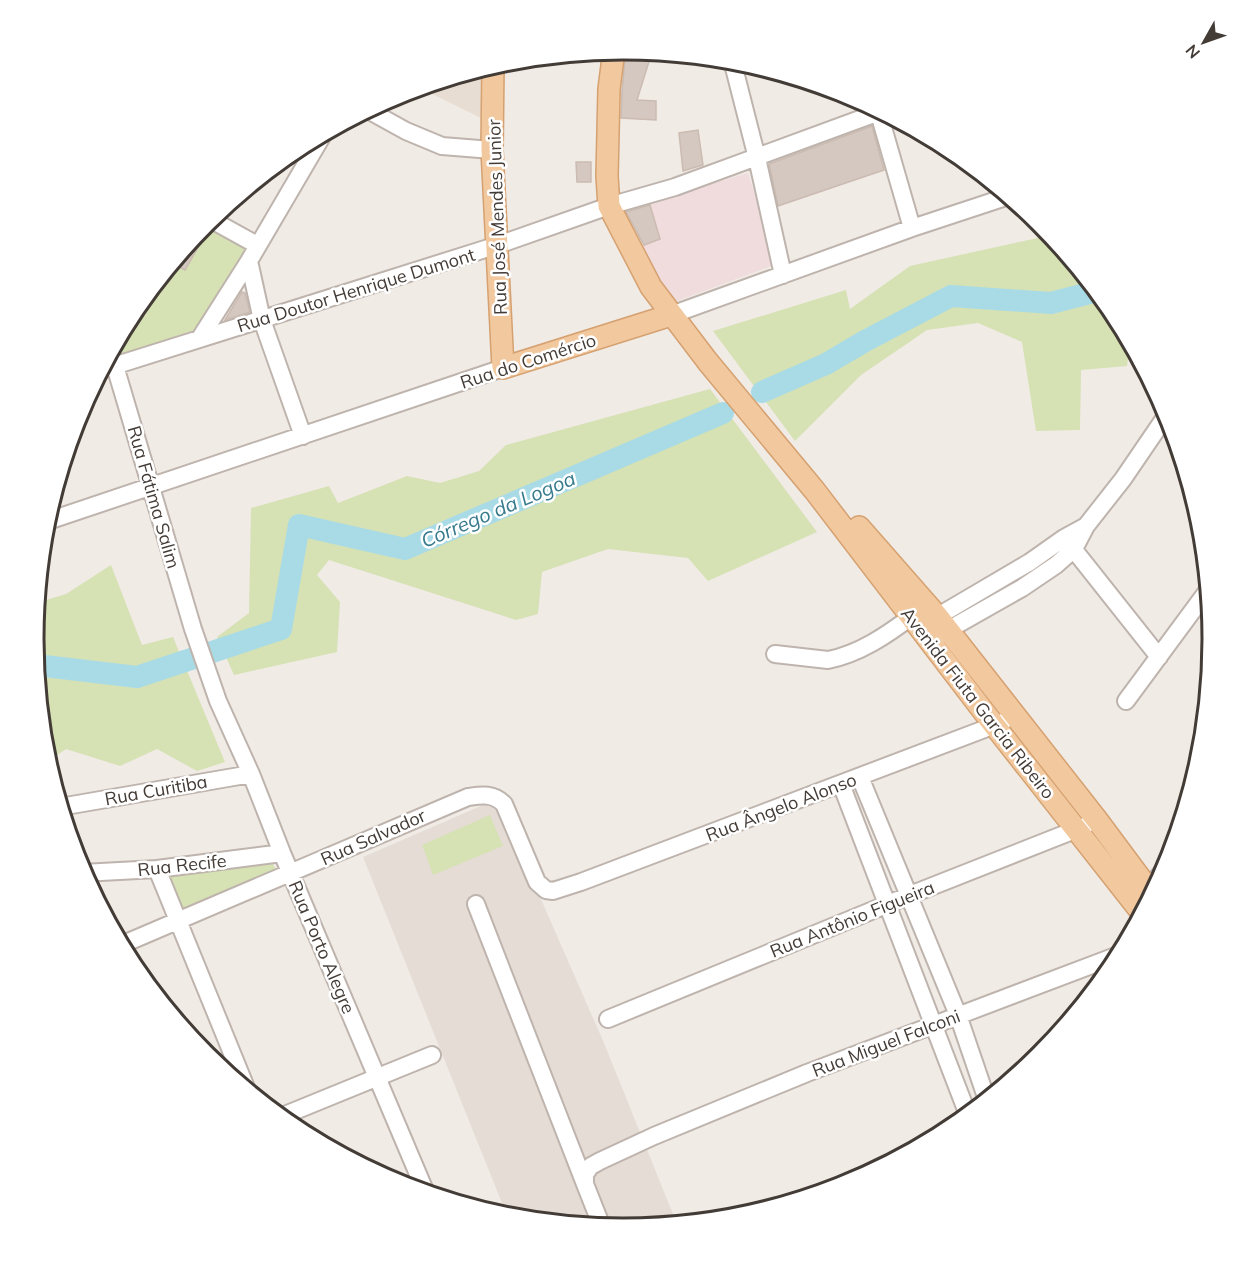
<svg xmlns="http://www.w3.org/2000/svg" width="1246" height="1278" font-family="Mulish,sans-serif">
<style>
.residential{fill:#e4dcd5}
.education{fill:#e8ddd2}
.medical{fill:#f0dbdd}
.green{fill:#d6e1b4}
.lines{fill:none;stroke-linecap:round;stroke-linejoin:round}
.river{stroke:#a9dbe7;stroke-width:22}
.building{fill:#d4c8c0;stroke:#cbbbb1;stroke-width:1.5}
.minor-casing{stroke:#beb4ad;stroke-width:20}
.major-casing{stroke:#d5a170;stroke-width:24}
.minor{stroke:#fff;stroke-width:16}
.major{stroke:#f2c89e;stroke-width:21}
.labels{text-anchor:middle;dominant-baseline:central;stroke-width:5;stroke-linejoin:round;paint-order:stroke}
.street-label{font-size:18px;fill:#433b36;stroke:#fff}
.water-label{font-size:20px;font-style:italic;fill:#367a8c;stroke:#fff}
.rim{fill:none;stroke:#433b36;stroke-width:3}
</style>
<rect width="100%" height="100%" fill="#f1ebe6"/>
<path class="residential" d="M 497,799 L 604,1043 L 677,1224 L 623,1229 L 508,1218 L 363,857 Z"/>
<path class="education" d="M 483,68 L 481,118 L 418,87 Z"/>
<path class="medical" d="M 748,173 L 777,264 L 666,305 L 637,248 L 660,239 L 649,203 Z"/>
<path class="green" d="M 203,225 L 248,249 L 196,330 L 107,359 L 133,311 Z
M 1051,235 L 1114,312 L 1130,342 L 1127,366 L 1081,370 L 1080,430 L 1036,431 L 1022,342 L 978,323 L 927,330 L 861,375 L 795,441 L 713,331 L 846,290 L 850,309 L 910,266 Z
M 710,389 L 817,532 L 708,581 L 688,558 L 608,549 L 542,572 L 538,614 L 516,620 L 329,560 L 317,575 L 340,602 L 337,652 L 234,675 L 217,637 L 249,613 L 251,508 L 329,486 L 338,503 L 407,476 L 440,483 L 479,471 L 506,445 Z
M 111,565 L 142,645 L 173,637 L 225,762 L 197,771 L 157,749 L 120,766 L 66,749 L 47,762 L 44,754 L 33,639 L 36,603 L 66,594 Z
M 490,815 L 503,846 L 433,875 L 422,845 Z
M 273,864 L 277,873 L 177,914 L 164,876 Z"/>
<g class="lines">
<path class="river" d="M 762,392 L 826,364 L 865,341 L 951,296 L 1051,303 L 1097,291
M 36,665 L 137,677 L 281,629 L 299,525 L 405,549 L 723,413"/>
</g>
<path class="building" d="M 626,49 L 652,52 L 637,100 L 656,101 L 656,120 L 621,118 L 622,90 Z
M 872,126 L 884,170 L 778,206 L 769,164 Z
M 698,130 L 703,165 L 683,171 L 679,133 Z
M 576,162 L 591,162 L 591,182 L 577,182 Z
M 650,205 L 660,239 L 644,245 L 626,212 Z
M 202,226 L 208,230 L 185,270 L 172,263 Z
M 242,292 L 245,293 L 250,312 L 225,320 Z"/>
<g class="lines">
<g class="minor-casing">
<path id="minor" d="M 732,60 L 757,158 L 783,275
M 368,110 L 406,131 L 442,146 L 492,150
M 878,110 L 912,228
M 210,219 L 257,245
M 249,261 L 262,320 L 303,436
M 671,315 L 912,228 L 1009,196
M 200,338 L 249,261 L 324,133
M 115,366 L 193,629 L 218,701 L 251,774 L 282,853 L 426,1193
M 101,370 L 498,245 L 609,206 L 675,187 L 882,111
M 45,522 L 503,368
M 1067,541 L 1159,657
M 928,622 L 1030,562 L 1064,538 L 1086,526
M 939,635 L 1022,588 L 1056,565 L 1074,549 L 1086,526 L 1123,479 L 1168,413
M 775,654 L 828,660 C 859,654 887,635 912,616
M 1126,701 L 1208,590
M 860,777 L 958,1015 L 987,1100
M 841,784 L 968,1115
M 60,807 L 251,774
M 157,869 L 247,1090
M 82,873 L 157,869 L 282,853
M 1148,889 L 1168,865
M 476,904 L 585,1184
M 121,945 L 468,797 C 482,795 493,793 504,804 L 537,882 L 546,890 L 553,891 L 581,882 L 1003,722
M 608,1019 L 910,895 L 1085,826
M 280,1117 L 432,1055
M 602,1227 L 585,1184 L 585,1174 L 591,1166 L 600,1161 L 654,1136 L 807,1073 L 1121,954"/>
</g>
<g class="major-casing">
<path id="major" d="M 614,50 L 609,89 L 607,176 L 609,206 L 651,287 L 708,362 L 815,491 L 994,725 L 1142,913
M 493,65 L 492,150 L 503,368 L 671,315
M 859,527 L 937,616 L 1097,820 L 1152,894"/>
</g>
<use href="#minor" class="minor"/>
<use href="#major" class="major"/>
</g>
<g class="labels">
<g class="street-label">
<text transform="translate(497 217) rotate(-92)">Rua José Mendes Junior</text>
<text transform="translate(356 290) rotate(-17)">Rua Doutor Henrique Dumont</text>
<text transform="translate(528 361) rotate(-18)">Rua do Comércio</text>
<text transform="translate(154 497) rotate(74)">Rua Fátima Salim</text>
<text transform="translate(978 703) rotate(52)">Avenida Fiuta Garcia Ribeiro</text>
<text transform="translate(156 790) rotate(-10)">Rua Curitiba</text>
<text transform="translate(781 807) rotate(-21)">Rua Ângelo Alonso</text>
<text transform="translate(373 837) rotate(-24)">Rua Salvador</text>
<text transform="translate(182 865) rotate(-6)">Rua Recife</text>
<text transform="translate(852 919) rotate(-22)">Rua Antônio Figueira</text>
<text transform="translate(322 947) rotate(67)">Rua Porto Alegre</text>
<text transform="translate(886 1043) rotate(-21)">Rua Miguel Falconi</text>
</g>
<g class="water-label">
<text transform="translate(498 509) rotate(-23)">Córrego da Logoa</text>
</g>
</g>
<path d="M0 0H1246V1278H0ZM44 639a579 579 0 1 1 1158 0a579 579 0 1 1-1158 0Z" fill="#fff" fill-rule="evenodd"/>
<path class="rim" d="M44 639a579 579 0 1 1 1158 0a579 579 0 1 1-1158 0Z"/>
<g transform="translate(1204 42) rotate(230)" stroke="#ffffff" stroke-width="4.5" paint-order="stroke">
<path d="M0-4.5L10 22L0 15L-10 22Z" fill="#433b36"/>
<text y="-9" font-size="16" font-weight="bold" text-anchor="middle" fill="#433b36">N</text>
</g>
</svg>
